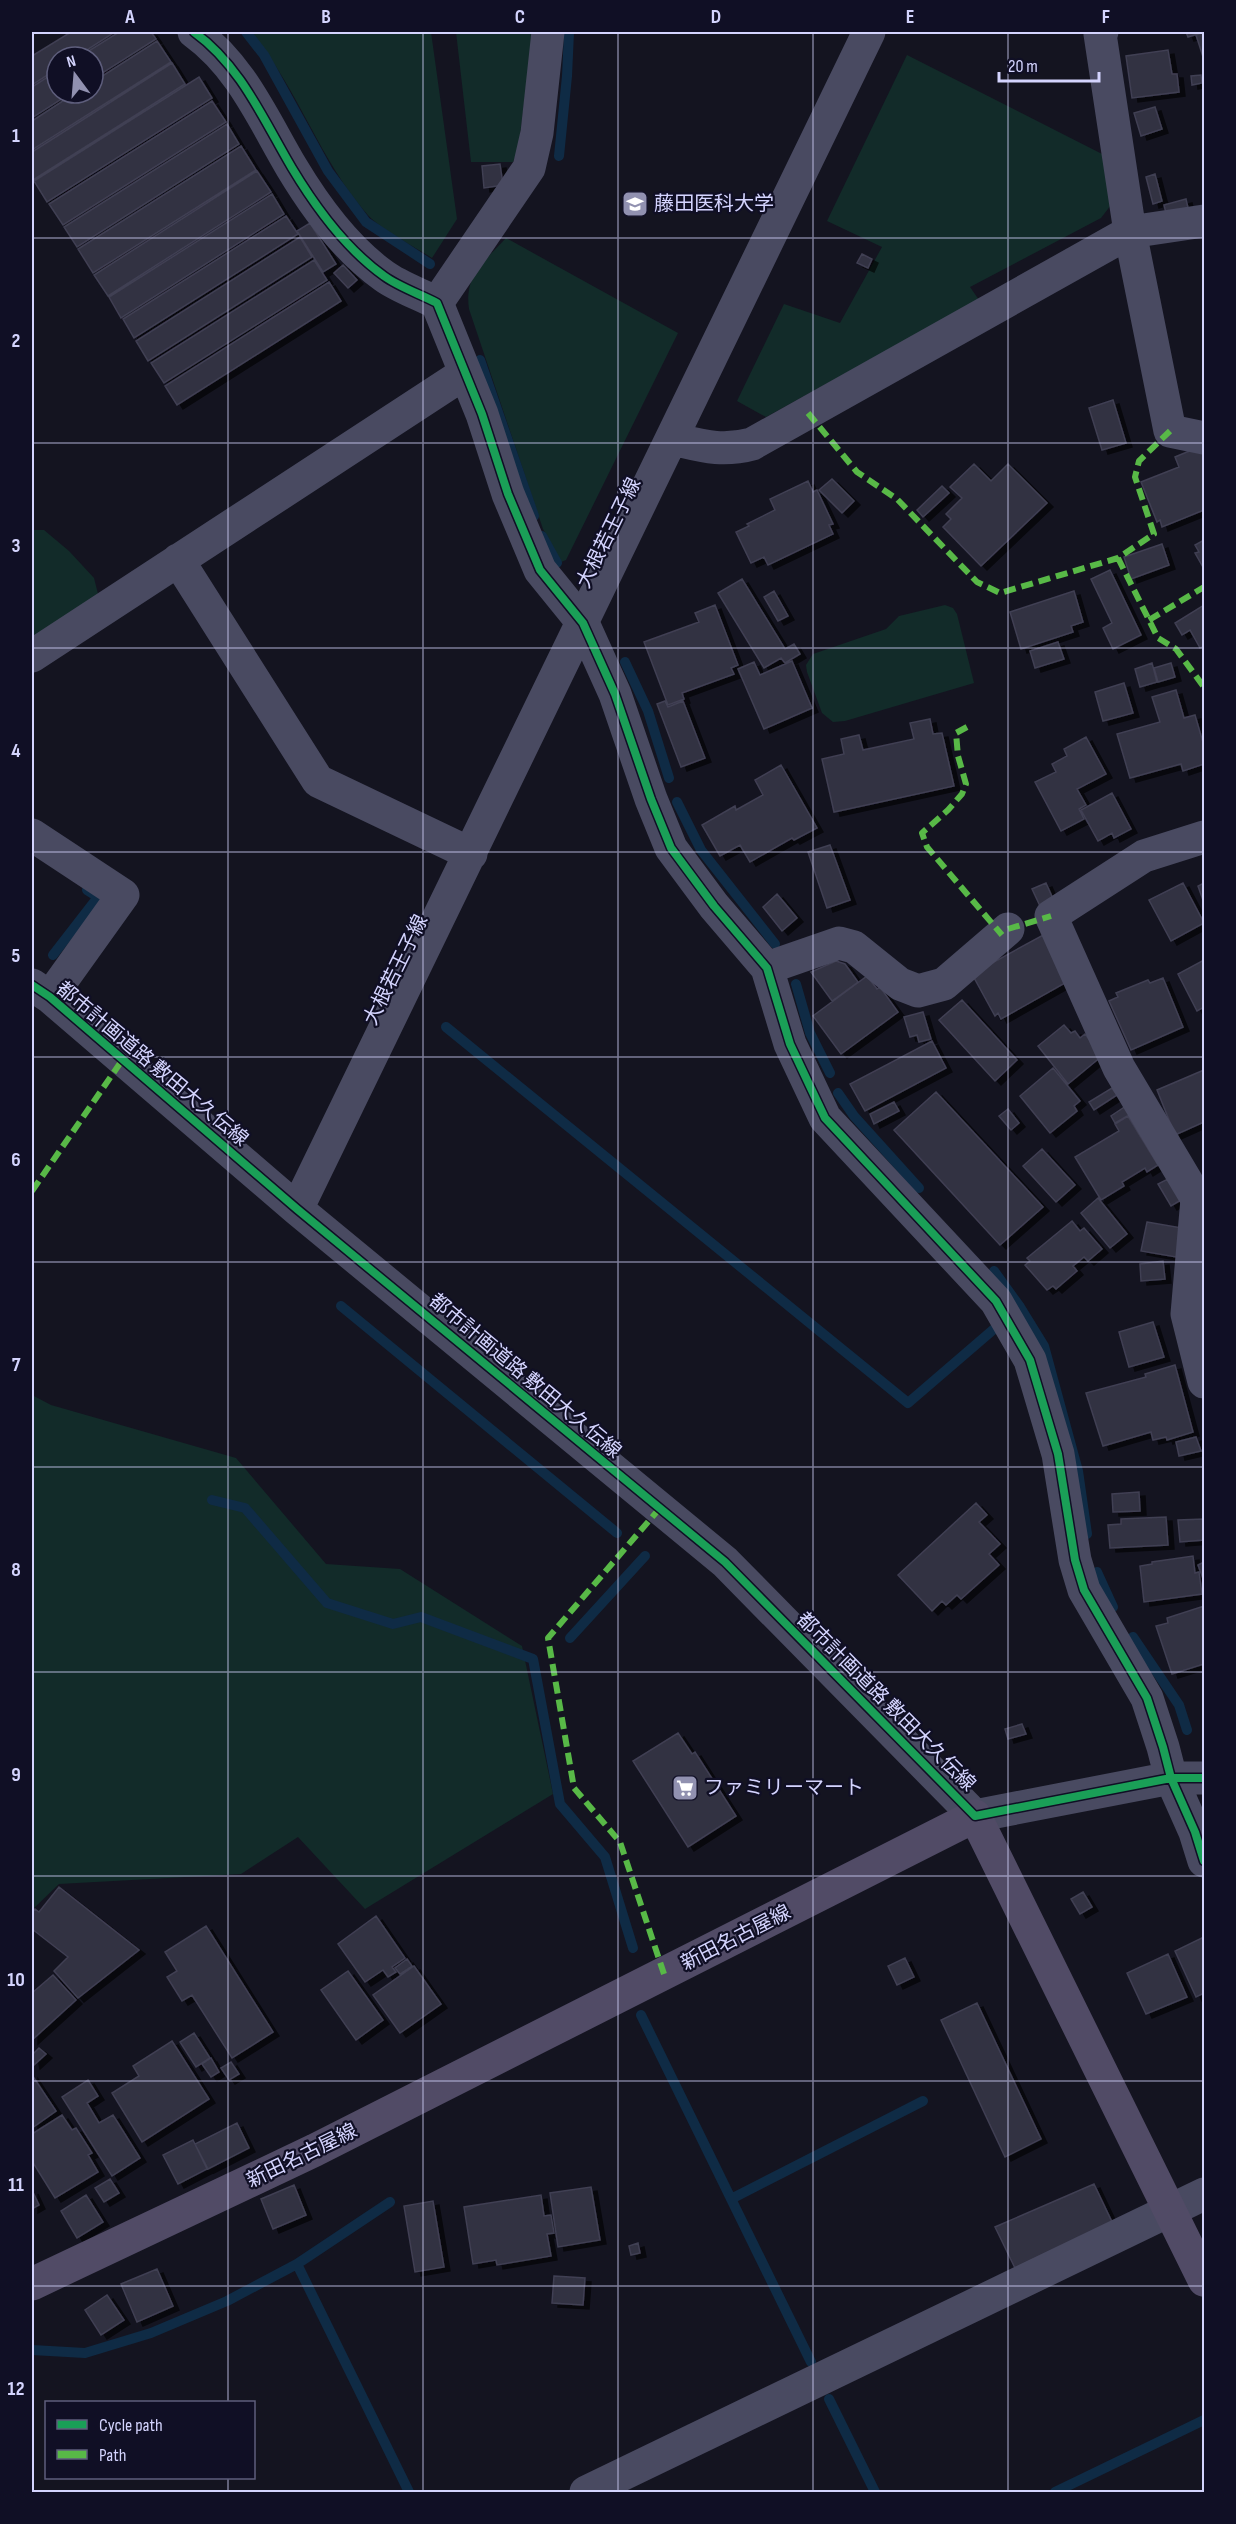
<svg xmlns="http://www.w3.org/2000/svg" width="1236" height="2524" font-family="'Sofia Sans Condensed','Noto Sans JP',sans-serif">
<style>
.green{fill:#122b29}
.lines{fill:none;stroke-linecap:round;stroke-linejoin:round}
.stream{stroke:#0f2b45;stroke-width:10}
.building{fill:#323242;stroke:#403f53;stroke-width:1.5;filter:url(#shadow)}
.minor{stroke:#494a61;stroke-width:33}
.major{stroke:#514b66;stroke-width:33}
.quiet{stroke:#58b947;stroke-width:6;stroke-dasharray:12 6;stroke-linecap:butt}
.cycleway-casing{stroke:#100f25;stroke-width:11}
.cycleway{stroke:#1a9f57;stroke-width:8}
.grid{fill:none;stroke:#d4d4fe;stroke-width:1.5;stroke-opacity:0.55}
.labels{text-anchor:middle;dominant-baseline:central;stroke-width:4.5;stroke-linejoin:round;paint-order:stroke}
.poi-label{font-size:20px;fill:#d4d4fe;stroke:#100f25;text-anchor:start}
.street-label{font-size:20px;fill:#d4d4fe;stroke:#100f25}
.neatline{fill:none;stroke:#d4d4fe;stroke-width:2}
.grid-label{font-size:20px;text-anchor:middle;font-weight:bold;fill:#d4d4fe}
</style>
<defs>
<filter id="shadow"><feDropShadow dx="6" dy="4" stdDeviation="0" flood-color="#0009"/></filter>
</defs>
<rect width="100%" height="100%" fill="#141420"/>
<path class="green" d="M 251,32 L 431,32 L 457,219 L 432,258 C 415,247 380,229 367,214 C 319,159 298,88 251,32 Z
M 456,32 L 533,32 L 518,151 L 513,162 L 471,162 Z
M 907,55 L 1106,156 L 1114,201 L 1101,218 L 970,287 L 979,300 L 766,417 L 737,401 L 784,304 L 840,323 L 882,247 L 827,221 Z
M 506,238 L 678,333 L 566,560 L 561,562 L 543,529 L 469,309 C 464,275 485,261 506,238 Z
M 32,530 L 44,530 L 69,551 L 94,578 L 99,598 L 32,642 Z
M 945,605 L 953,608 L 957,614 L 974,683 L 845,721 L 833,722 L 822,713 L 807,672 L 806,665 L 813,654 L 886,629 L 899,616 Z
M 32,1395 L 51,1405 L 236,1458 L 326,1564 L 400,1569 L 522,1646 L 553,1794 L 365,1909 L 298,1837 L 241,1874 L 59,1884 L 32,1910 Z"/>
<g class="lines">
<path class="stream" d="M 246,32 L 264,55 L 328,171 L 366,222 L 430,264
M 559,156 L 567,76 L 569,32
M 480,360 L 534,516
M 542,536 L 557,563
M 625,662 L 648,711 L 669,778
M 677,802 L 701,850 L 775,944
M 53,955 L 98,897 L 87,890
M 796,984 L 810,1033 L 830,1073
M 446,1027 L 908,1403 L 994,1329
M 838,1093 L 854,1116 L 919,1188
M 994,1271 L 1020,1307 L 1044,1346 L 1078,1471 L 1087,1534
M 341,1306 L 617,1533
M 212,1500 L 245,1508 L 327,1603 L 393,1624 L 421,1617 L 533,1659 L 560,1804 L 605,1857 L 633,1948
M 1097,1572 L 1113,1607
M 1133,1637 L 1179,1705 L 1187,1730
M 570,1638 L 645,1556
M 641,2015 L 811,2362
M 731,2199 L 923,2101
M 297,2264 L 409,2492
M 32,2350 L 85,2353 L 151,2333 L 227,2301 L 297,2264 L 390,2202
M 829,2399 L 875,2492
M 1055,2492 L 1204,2420"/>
</g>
<path class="building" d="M 71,32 L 115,32 L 76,57 L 57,57 L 57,69 L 32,85 L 32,56 Z
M 119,32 L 151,32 L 156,39 L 93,79 L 93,57 L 79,57 Z
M 1186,32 L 1204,32 L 1188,37 Z
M 1204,32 L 1204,60 L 1196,35 Z
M 157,41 L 171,62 L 32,150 L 32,121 L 75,93 L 93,93 L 93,82 Z
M 1168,50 L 1172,74 L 1177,74 L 1179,92 L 1132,98 L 1126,56 Z
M 172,63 L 185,84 L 33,180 L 32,152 Z
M 57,71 L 57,93 L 71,93 L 32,118 L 32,87 Z
M 1201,75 L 1202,83 L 1192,85 L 1191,76 Z
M 199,77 L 212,98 L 47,202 L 34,181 Z
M 212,101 L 226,122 L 63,225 L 49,204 Z
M 1155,107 L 1162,129 L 1141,136 L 1134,113 Z
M 227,124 L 239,144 L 77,247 L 64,227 Z
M 241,146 L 256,170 L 93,273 L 78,249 Z
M 500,164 L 503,185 L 484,188 L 482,166 Z
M 257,171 L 271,192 L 108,296 L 94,275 Z
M 1155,174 L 1162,201 L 1153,204 L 1146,177 Z
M 272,194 L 284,214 L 121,318 L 109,297 Z
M 1186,199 L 1188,208 L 1166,213 L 1164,205 Z
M 286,216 L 298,234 L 134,338 L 123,319 Z
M 310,223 L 336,264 L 323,272 L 297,231 Z
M 300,237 L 312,257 L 148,361 L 136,341 Z
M 862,254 L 872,259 L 868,268 L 857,263 Z
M 314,260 L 327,280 L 164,383 L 151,363 Z
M 343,265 L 357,280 L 348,288 L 334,273 Z
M 329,282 L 341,301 L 177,405 L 165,386 Z
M 1113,400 L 1126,443 L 1102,450 L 1089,408 Z
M 1199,447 L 1204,455 L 1204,510 L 1162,527 L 1160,520 L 1157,522 L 1141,482 L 1179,467 L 1175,457 Z
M 974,464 L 991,481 L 1008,464 L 1047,503 L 981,566 L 943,527 L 951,519 L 946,514 L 962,498 L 950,487 Z
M 832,479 L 854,501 L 842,513 L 819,490 Z
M 808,481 L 813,492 L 817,490 L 833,524 L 829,525 L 833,534 L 768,565 L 764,557 L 751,563 L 736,532 L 749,526 L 747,524 L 775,510 L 770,499 Z
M 942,486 L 949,493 L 923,517 L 917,510 Z
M 1204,540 L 1204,569 L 1195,553 L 1199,552 L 1195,545 Z
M 1162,544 L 1169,565 L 1131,579 L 1124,557 Z
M 1110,570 L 1141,635 L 1113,649 L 1103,628 L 1112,623 L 1091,579 Z
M 742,579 L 785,649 L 794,644 L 800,654 L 785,663 L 781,658 L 764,668 L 718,593 Z
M 774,591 L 788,616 L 778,621 L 764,597 Z
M 1074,591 L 1083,622 L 1071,626 L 1073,632 L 1021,649 L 1010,612 Z
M 715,605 L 738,665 L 731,668 L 734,674 L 682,693 L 684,699 L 668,705 L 644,642 L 699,622 L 695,613 Z
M 1204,605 L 1204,645 L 1200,648 L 1190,630 L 1182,635 L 1175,623 Z
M 1058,642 L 1064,659 L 1035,668 L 1030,651 Z
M 792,661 L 812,708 L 764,729 L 738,669 L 754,662 L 760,675 Z
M 1152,663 L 1157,682 L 1140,687 L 1135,669 Z
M 1171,663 L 1175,677 L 1158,682 L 1154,668 Z
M 1124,683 L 1133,713 L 1103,721 L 1095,692 Z
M 1176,690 L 1184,718 L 1195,715 L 1204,746 L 1204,764 L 1183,771 L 1181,764 L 1130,778 L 1117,734 L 1160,722 L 1152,697 Z
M 665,701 L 668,707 L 683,701 L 705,758 L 681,767 L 657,704 Z
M 930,719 L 933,734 L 942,733 L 954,786 L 834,812 L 822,759 L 844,754 L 841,739 L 859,735 L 863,750 L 914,739 L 910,723 Z
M 1086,737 L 1106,774 L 1077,789 L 1086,805 L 1079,809 L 1084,819 L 1061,831 L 1035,782 L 1056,772 L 1052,764 L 1067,756 L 1064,749 Z
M 781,765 L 817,828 L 794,840 L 792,838 L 750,862 L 740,845 L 720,856 L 702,825 L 735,806 L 736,810 L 763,795 L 755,780 Z
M 1112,793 L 1131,829 L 1114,838 L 1112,833 L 1098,841 L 1081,810 Z
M 830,845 L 850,900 L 827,908 L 808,852 Z
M 1046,883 L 1054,901 L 1040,906 L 1032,889 Z
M 1183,883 L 1204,923 L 1171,941 L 1149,900 Z
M 1204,883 L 1204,903 L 1198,886 Z
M 777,894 L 797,918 L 782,931 L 763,907 Z
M 1045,934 L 1065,983 L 1001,1019 L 998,1013 L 995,1016 L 972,974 Z
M 1204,960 L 1204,1007 L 1197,1011 L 1178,974 Z
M 836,961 L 845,964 L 858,982 L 832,1001 L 811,972 Z
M 867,976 L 877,989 L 880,987 L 898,1012 L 841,1054 L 813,1016 Z
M 1163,978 L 1183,1027 L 1131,1050 L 1109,1001 L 1118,997 L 1116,993 L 1148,980 L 1150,983 Z
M 962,1000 L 1017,1060 L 995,1081 L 939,1020 Z
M 923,1012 L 931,1039 L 919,1042 L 917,1035 L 910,1037 L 904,1017 Z
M 1064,1025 L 1071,1033 L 1075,1031 L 1080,1038 L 1085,1034 L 1102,1056 L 1068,1084 L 1038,1046 Z
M 932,1041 L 946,1068 L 865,1111 L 850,1084 Z
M 1053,1068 L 1080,1101 L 1074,1106 L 1077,1111 L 1050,1133 L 1020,1096 Z
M 1204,1070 L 1204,1122 L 1175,1135 L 1157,1090 Z
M 1112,1088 L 1117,1095 L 1094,1110 L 1089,1102 Z
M 936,1092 L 1043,1207 L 1000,1245 L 894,1130 Z
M 894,1102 L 899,1111 L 874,1124 L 870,1114 Z
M 1126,1106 L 1131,1114 L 1115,1123 L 1111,1116 Z
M 1008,1109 L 1019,1123 L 1011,1130 L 999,1116 Z
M 1128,1116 L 1158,1165 L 1147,1172 L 1145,1168 L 1122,1182 L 1124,1186 L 1101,1200 L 1075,1157 L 1119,1131 L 1115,1124 Z
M 1042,1149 L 1075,1185 L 1056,1202 L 1023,1166 Z
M 1168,1179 L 1181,1200 L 1171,1206 L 1158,1184 Z
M 1098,1198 L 1127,1234 L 1110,1248 L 1081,1213 Z
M 1072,1221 L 1080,1231 L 1084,1228 L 1102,1249 L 1088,1261 L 1084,1257 L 1073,1266 L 1077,1271 L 1056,1289 L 1053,1286 L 1047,1290 L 1025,1265 L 1030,1261 L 1027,1258 Z
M 1147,1222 L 1188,1229 L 1182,1258 L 1141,1251 Z
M 1163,1261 L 1165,1279 L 1141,1281 L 1140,1264 Z
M 1153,1322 L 1164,1357 L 1129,1367 L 1119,1332 Z
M 1175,1365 L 1193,1432 L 1167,1440 L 1166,1437 L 1153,1440 L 1151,1432 L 1103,1446 L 1086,1393 L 1146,1377 L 1145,1374 Z
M 1196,1437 L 1201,1451 L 1179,1456 L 1176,1442 Z
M 1139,1492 L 1140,1511 L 1113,1512 L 1112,1494 Z
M 976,1503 L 987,1515 L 979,1522 L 1000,1544 L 989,1554 L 999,1565 L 961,1599 L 957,1595 L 946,1605 L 942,1601 L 932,1611 L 898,1575 Z
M 1166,1517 L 1168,1545 L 1110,1548 L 1108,1525 L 1121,1524 L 1121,1519 Z
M 1204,1519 L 1204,1540 L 1180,1542 L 1178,1520 Z
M 1193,1556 L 1195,1573 L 1199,1572 L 1202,1594 L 1144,1602 L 1140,1566 L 1152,1564 L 1152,1562 Z
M 1204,1562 L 1204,1581 L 1198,1565 Z
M 1204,1606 L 1204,1664 L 1172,1674 L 1156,1626 L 1168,1623 L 1167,1618 Z
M 1022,1724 L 1026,1734 L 1008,1739 L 1005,1729 Z
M 678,1733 L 692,1754 L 695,1752 L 736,1816 L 688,1847 L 633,1761 Z
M 59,1887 L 139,1950 L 78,1998 L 54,1971 L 68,1957 L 32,1929 L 32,1913 L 35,1909 L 39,1912 Z
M 1083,1892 L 1092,1907 L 1080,1914 L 1071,1899 Z
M 376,1916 L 405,1958 L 392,1967 L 396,1972 L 388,1977 L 383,1970 L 365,1982 L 338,1944 Z
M 206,1926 L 273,2032 L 232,2058 L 192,1995 L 182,2001 L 167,1977 L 177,1971 L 165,1952 Z
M 1204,1937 L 1204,1993 L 1196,1997 L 1175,1951 Z
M 1168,1954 L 1187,1997 L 1146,2014 L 1127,1973 Z
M 905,1958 L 914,1977 L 897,1985 L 888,1966 Z
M 407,1959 L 412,1966 L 400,1974 L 395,1968 Z
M 414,1966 L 441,2004 L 400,2033 L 373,1995 Z
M 348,1971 L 383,2020 L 356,2040 L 321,1990 Z
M 53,1975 L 76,2000 L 32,2040 L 32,1993 Z
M 977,2003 L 1041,2139 L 1005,2157 L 941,2020 Z
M 194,2033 L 210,2058 L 196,2067 L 180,2042 Z
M 172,2041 L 209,2099 L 142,2142 L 112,2093 L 139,2076 L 133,2066 Z
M 39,2048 L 46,2054 L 34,2065 L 32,2055 Z
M 211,2058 L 219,2072 L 211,2077 L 202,2064 Z
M 231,2062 L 239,2074 L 229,2080 L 221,2068 Z
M 32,2075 L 56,2111 L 32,2128 Z
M 88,2080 L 98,2096 L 87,2103 L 99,2123 L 113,2115 L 140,2158 L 112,2176 L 62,2097 Z
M 62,2115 L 72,2130 L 76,2128 L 92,2153 L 88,2155 L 98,2172 L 55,2198 L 32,2161 L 32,2134 Z
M 237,2123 L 249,2148 L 208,2169 L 195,2144 Z
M 193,2140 L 207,2169 L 178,2184 L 163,2155 Z
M 110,2179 L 119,2193 L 104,2202 L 95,2188 Z
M 1094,2184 L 1112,2222 L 1015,2268 L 995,2227 Z
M 294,2185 L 306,2215 L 273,2229 L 261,2199 Z
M 591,2187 L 600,2240 L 558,2247 L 550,2193 Z
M 32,2190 L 39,2205 L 32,2209 Z
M 86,2195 L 103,2222 L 77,2238 L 61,2211 Z
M 541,2195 L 544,2216 L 551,2215 L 554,2233 L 547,2234 L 551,2256 L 497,2265 L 496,2260 L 473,2264 L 464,2207 Z
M 433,2201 L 444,2267 L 415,2272 L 404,2206 Z
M 638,2243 L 640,2253 L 631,2255 L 629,2246 Z
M 157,2269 L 173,2306 L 137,2322 L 121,2284 Z
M 554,2276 L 585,2278 L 583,2305 L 552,2303 Z
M 107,2295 L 124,2320 L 101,2335 L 85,2310 Z"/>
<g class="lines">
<path class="minor" d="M 194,32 C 241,66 263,119 292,168 C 316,208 346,249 384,276 C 399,287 420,294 437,303 L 482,414 L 508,494 L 540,570 L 583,623 L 615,694 L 651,799 L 671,848 L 714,906 L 767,968 L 790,1044 L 825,1118 L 996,1301 L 1030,1360 L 1058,1454 L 1075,1560 L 1084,1590 L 1147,1698 L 1163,1747 L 1171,1778 L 1195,1832 L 1204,1861
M 1102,32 L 1100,34 L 1130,232 L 1170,431 L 1204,438
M 437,303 L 529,168 L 537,133 L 548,32
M 673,439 C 703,446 722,452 752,444 L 1130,232 L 1204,221
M 178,560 L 318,781 L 471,854
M 32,656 L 465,373
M 32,835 L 123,895 L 50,997
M 1204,837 L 1144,856 L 1051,916 L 1119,1068 L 1197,1199 L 1187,1314 L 1204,1382
M 767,968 L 839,943 L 854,947 L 900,984 L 918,991 L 944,984 L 1008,929
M 32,985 L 50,997 L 297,1209 L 725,1562 L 975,1816 L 1171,1778 L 1204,1778
M 297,1209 L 869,32
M 586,2492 L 1204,2194"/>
<path class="major" d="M 32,2284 L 315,2150 L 975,1816 L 1204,2280"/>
<path class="quiet" d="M 808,413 L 857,472 L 897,499 L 977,582 L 1000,593 L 1118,558 L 1154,534 L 1135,477 L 1139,461 L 1170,431
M 1118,558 L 1158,638 L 1176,649 L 1204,687
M 1149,620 L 1204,587
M 967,727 L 956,733 L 958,756 L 966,784 L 962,794 L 948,810 L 922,833 L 927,847 L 1002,935
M 1008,929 L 1051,916
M 32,1191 L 123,1059
M 660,1508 L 548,1638 L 574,1788 L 620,1842 L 664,1974"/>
<g class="cycleway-casing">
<path id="cycleway" d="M 194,32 C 241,66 263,119 292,168 C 316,208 346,249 384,276 C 399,287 420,294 437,303 L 482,414 L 508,494 L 540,570 L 583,623 L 615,694 L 651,799 L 671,848 L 714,906 L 767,968 L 790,1044 L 825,1118 L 996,1301 L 1030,1360 L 1058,1454 L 1075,1560 L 1084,1590 L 1147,1698 L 1163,1747 L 1171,1778 L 1195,1832 L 1204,1861
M 32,985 L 50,997 L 297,1209 L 725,1562 L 975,1816 L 1171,1778 L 1204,1778"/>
</g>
<use href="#cycleway" class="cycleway"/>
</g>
<path class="grid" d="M 228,32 L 228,2402M 423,32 L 423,2492M 618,32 L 618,2492M 813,32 L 813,2492M 1008,32 L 1008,2492M 32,238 L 1204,238M 32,443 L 1204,443M 32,648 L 1204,648M 32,852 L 1204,852M 32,1057 L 1204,1057M 32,1262 L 1204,1262M 32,1467 L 1204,1467M 32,1672 L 1204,1672M 32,1876 L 1204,1876M 32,2081 L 1204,2081M 32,2286 L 1204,2286M 228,2478 L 228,2492"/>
<defs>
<g id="university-square" transform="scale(1.35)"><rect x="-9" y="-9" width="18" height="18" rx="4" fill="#9191b0" stroke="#100f25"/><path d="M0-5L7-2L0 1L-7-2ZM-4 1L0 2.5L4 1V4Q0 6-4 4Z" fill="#fff"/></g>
<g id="supermarket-square" transform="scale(1.35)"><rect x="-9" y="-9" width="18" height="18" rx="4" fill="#9191b0" stroke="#100f25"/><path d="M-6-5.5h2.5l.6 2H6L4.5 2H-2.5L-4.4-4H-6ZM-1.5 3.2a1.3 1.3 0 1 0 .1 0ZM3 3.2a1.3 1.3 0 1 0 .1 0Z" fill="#fff"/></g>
</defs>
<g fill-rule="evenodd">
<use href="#university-square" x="635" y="204"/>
<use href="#supermarket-square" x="685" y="1788"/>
</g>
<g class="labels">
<g class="poi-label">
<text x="654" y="204">藤田医科大学</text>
<text x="704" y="1788">ファミリーマート</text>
</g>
<g class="street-label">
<text transform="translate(609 533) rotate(-64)">大根若王子線</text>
<text transform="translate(396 970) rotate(-64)">大根若王子線</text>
<text transform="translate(152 1064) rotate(40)">都市計画道路 敷田大久伝線</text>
<text transform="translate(525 1376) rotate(40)">都市計画道路 敷田大久伝線</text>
<text transform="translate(886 1702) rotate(45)">都市計画道路 敷田大久伝線</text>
<text transform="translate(736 1938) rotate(-27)">新田名古屋線</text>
<text transform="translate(302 2156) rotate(-26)">新田名古屋線</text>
</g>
</g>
<rect width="1236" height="2524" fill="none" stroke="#100f25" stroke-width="66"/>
<rect x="45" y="2401" width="210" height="78" fill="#100f25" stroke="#5e5e7c" stroke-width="1.5"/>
<rect x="57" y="2420" width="30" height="9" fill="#1a9f57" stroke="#5e5e7c" stroke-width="1.5"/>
<text x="99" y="2431" font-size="18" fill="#d4d4fe">Cycle path</text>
<rect x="57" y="2450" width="30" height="9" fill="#58b947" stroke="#5e5e7c" stroke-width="1.5"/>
<text x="99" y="2461" font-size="18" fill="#d4d4fe">Path</text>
<g transform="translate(75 75) rotate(344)"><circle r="28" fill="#100f25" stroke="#5e5e7c" stroke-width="1.5"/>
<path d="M0-4.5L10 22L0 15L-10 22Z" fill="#9191b0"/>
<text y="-9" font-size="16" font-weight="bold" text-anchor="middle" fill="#d4d4fe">N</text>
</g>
<path d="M999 72v9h100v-9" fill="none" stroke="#d4d4fe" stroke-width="3"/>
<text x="1008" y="72" font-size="18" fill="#d4d4fe" stroke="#100f25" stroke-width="4.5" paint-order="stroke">20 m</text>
<rect x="33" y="33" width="1170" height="2458" class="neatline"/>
<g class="grid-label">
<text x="130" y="23">A</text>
<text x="326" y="23">B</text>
<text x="520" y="23">C</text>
<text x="716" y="23">D</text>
<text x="910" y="23">E</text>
<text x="1106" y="23">F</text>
<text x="16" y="142">1</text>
<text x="16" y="347">2</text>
<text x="16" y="552">3</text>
<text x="16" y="757">4</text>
<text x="16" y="962">5</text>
<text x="16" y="1166">6</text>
<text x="16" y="1371">7</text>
<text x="16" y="1576">8</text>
<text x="16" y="1781">9</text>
<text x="16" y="1986">10</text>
<text x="16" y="2191">11</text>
<text x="16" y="2395">12</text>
</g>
</svg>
